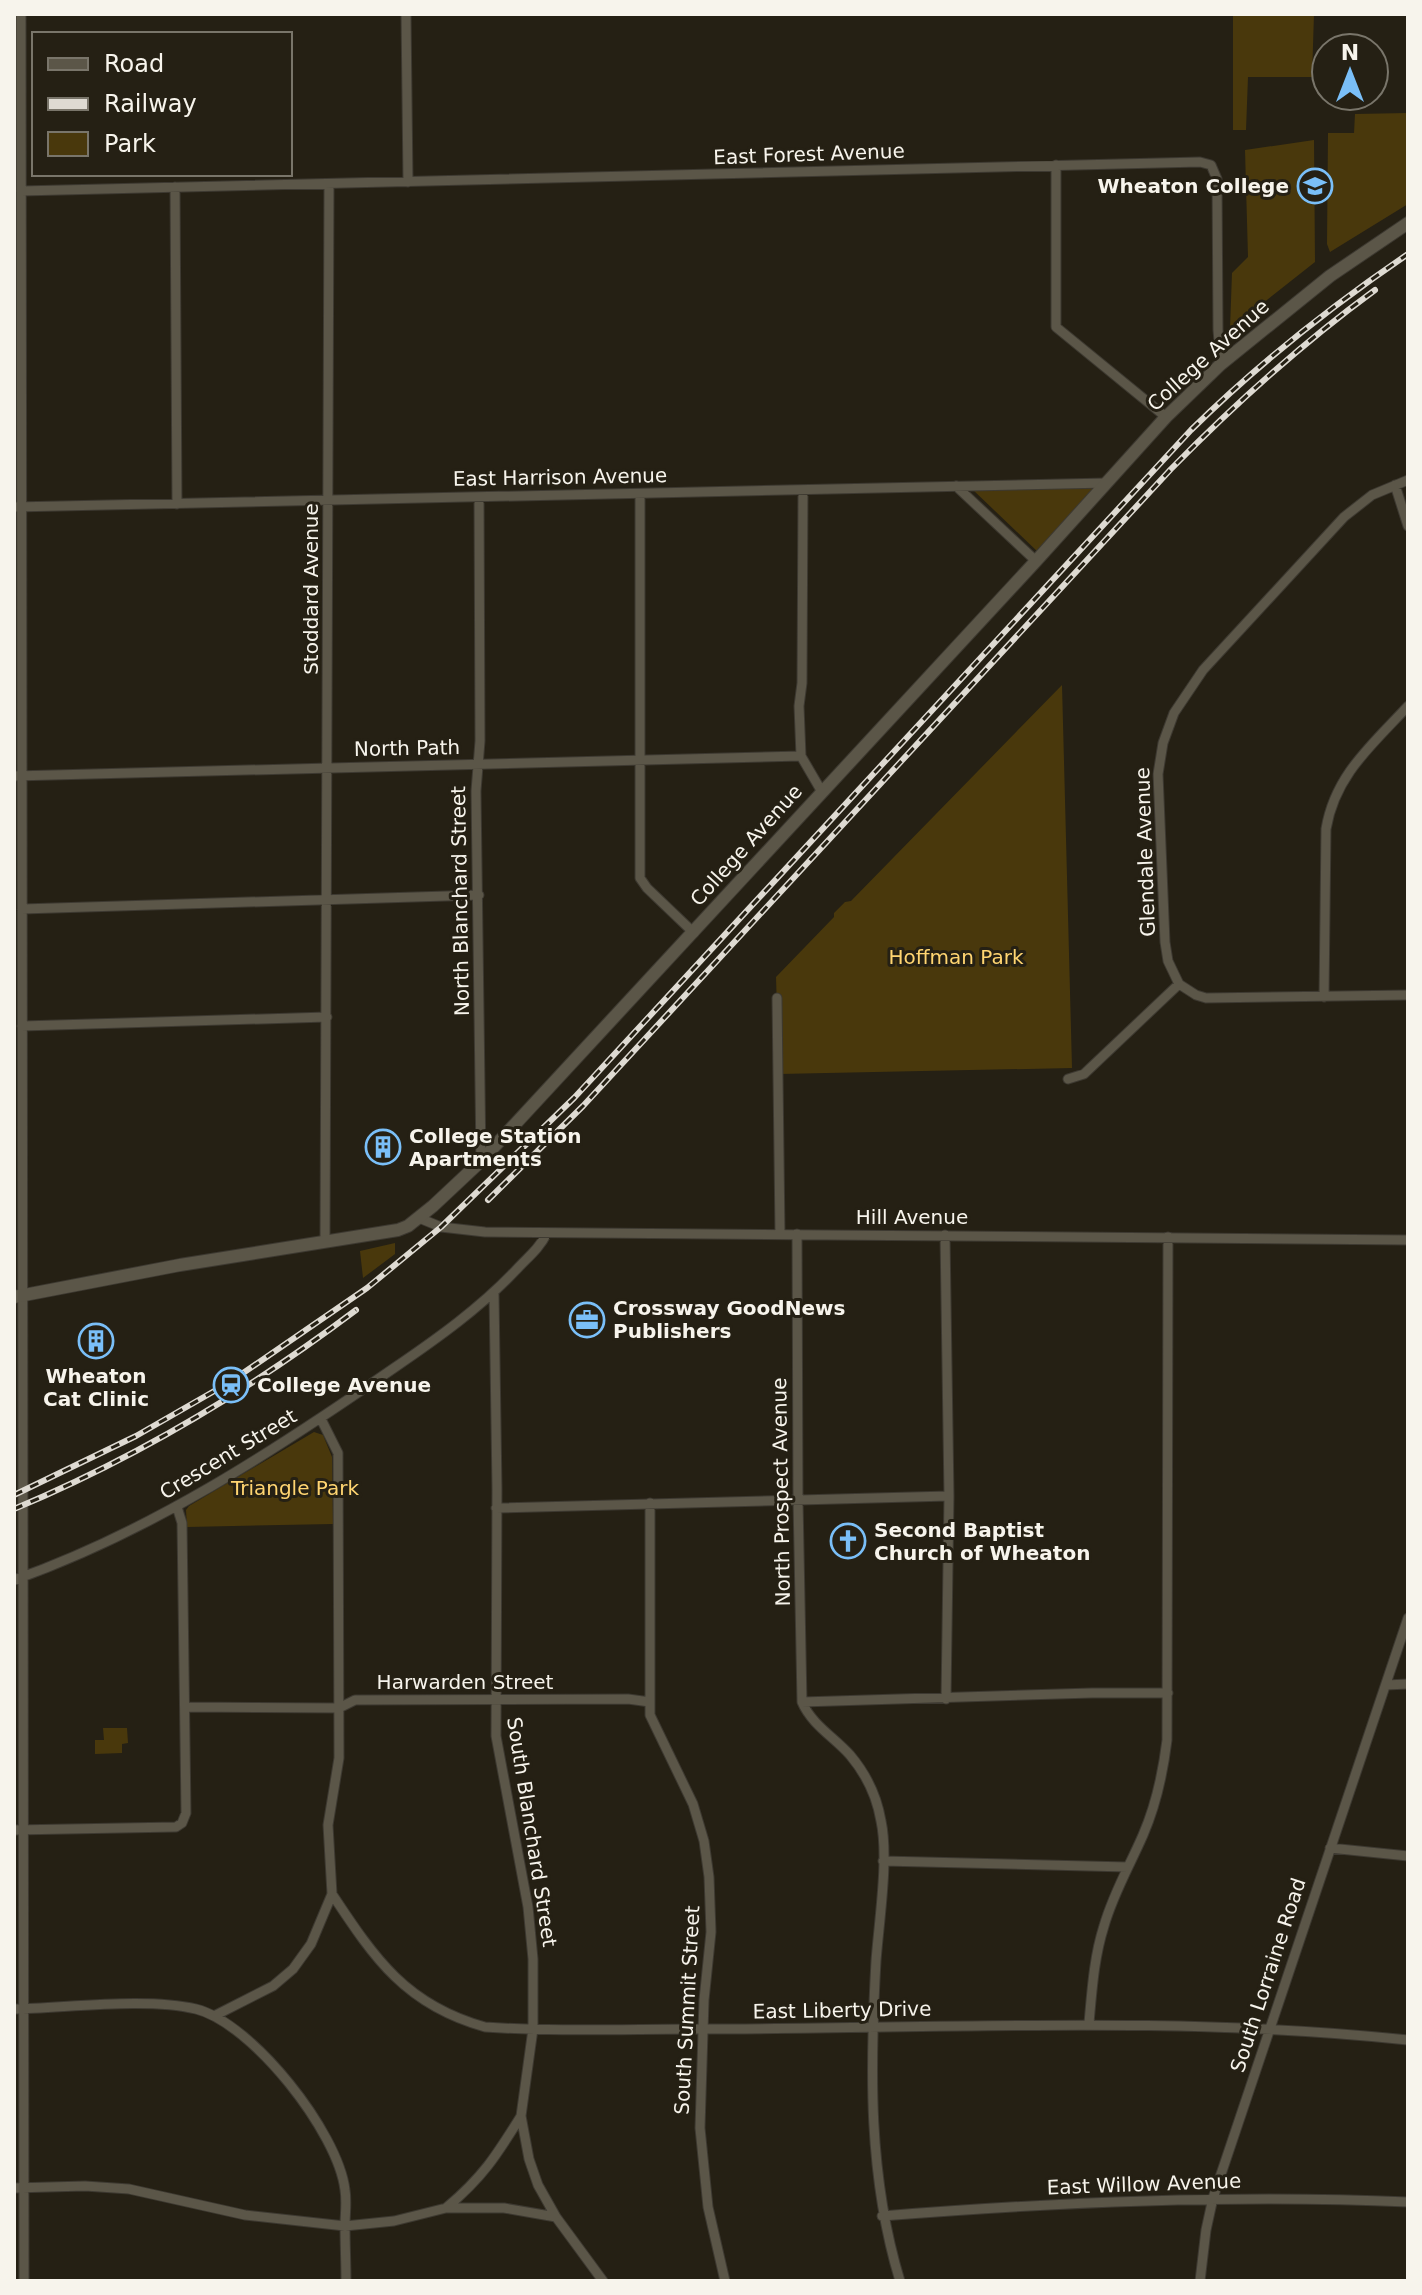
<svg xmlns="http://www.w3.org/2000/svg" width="1422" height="2295" font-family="'DejaVu Sans',sans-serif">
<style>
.green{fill:#49380c}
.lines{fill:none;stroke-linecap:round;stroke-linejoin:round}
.street-casing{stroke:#3d3931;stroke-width:11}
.secondary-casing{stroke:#3d3931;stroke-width:14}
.street{stroke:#5b5648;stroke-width:9}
.secondary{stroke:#5b5648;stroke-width:12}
.rail-casing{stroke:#dedad2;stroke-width:6}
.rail{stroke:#252014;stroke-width:3;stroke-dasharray:9;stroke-linecap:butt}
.labels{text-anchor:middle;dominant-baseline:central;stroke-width:6;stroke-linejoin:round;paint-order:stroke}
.street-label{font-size:20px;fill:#f7f4ec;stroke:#252014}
.poi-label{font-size:20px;font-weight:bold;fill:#f7f4ec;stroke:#252014;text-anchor:start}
.park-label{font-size:20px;fill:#ffd571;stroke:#252014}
</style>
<rect width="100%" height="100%" fill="#252014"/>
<path class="green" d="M 1233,14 L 1314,14 L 1312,77 L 1248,77 L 1246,130 L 1233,130 Z
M 1408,113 L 1408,204 L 1330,252 L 1327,244 L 1328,133 L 1354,133 L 1355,114 Z
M 1314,140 L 1315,262 L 1230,329 L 1232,273 L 1248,257 L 1245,150 Z
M 1101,486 L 1039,553 L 972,489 Z
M 1062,685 L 1072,1068 L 779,1074 L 776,977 L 834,917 L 834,913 L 845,902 L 851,901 Z
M 395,1243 L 395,1254 L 363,1278 L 360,1251 Z
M 314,1432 L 323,1435 L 332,1457 L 333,1524 L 187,1527 L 186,1510 L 189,1506 Z
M 103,1728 L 127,1728 L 128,1743 L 122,1744 L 122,1753 L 95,1754 L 95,1740 L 104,1740 Z"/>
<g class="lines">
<g class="street-casing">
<path id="street" d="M 21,14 L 24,2281
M 406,14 L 408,182
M 1056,165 L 1056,327 L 1166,417
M 175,187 L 177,504
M 21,191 L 1200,162 L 1211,165 L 1217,179 L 1218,330 L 1221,364
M 1395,485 L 1408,526
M 956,486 L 1036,561
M 803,490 L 802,683 L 799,706 L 801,756 L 822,792
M 640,494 L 640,878 L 647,888 L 694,933
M 479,497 L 480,741 L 476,791 L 481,1161
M 14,507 L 1107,483
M 14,776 L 801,756
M 22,909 L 479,895
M 1179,984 L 1196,995 L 1206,998 L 1408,995
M 1324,997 L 1326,829 C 1335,775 1372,745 1408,706
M 777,998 L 780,1234
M 22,1026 L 327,1017
M 1068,1079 L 1084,1074 L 1179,984 L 1168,961 L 1165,942 L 1158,774 L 1163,743 L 1174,713 L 1203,670 L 1344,517 L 1372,495 L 1408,480
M 419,1218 L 441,1227 L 485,1232 L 1408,1240
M 797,1234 L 798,1500 L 802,1702 C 812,1725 834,1737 850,1755 C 866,1774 877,1797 881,1821 C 889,1858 879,1921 876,1961 C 870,2069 868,2176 900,2281
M 945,1235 L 949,1496 L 946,1699
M 325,1241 L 329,184
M 494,1294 L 497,1489 L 496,1736 L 528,1907 L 533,1959 L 533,2029 L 521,2116 L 529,2159 L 538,2185 L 556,2217 L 603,2281
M 650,1503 L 650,1715 L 693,1804 L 704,1841 L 709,1877 L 711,1932 L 704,2000 L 700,2128 L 708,2207 L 725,2281
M 496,1508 L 949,1496
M 14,1580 C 152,1531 274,1451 394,1368 C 438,1338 480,1308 516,1270 C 528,1257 539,1249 547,1233
M 1386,1685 L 1408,1684
M 802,1702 L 1092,1693 L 1168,1693
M 185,1707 L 339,1708 L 355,1700 L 628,1699 L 650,1702
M 14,1830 L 176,1827 L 182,1823 L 186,1813 L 182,1523 L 177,1507
M 1330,1848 L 1408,1856
M 883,1861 L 1128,1867
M 332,1894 C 375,1959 406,2005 485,2027 C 556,2032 627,2029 698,2029 C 935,2029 1172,2015 1408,2040
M 14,2009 C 67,2008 146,1997 196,2009 C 252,2023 338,2132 345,2190 C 347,2202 345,2214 345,2226 C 345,2245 346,2263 346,2281
M 216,2015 L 273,1986 L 293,1969 L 311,1944 L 332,1894 L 328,1825 L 339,1758 L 338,1453 L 321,1419
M 1089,2023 C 1092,1990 1094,1957 1104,1926 C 1113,1894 1130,1865 1143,1835 C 1156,1805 1163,1773 1167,1740 L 1168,1237
M 14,2188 L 85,2186 L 129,2189 L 245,2215 L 345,2226 L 394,2221 L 446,2208 L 504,2208 L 556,2217
M 446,2208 C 483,2177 496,2156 521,2116
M 882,2216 C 1057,2202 1233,2194 1408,2202
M 1200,2281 L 1206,2230 L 1213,2198 L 1408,1618"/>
</g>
<g class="secondary-casing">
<path id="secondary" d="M 14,1297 L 180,1265 L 398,1230 L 408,1226 L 433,1206 L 481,1161 L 1036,561 L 1166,417 L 1221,364 L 1330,276 L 1408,223"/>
</g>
<use href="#street" class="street"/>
<use href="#secondary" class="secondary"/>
<g class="rail-casing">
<path id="rail" d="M 488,1200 L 583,1106 L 1171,469 C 1235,404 1301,344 1375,290
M 14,1495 L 136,1436 L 230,1382 L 367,1288 L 441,1227 L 574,1098 L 1191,430 C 1258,364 1330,307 1408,254
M 14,1509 C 136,1458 251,1389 356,1310"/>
</g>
<use href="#rail" class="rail"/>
</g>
<defs>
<g id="university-ring" transform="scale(1.8)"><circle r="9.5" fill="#252014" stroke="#7abff8" stroke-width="1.5"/><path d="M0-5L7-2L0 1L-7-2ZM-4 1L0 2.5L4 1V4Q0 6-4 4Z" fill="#7abff8"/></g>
<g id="building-ring" transform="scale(1.8)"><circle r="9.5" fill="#252014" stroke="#7abff8" stroke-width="1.5"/><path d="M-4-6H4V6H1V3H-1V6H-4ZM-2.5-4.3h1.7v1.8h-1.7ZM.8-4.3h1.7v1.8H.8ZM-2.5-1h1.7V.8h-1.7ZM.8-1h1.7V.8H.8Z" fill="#7abff8"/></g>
<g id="office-ring" transform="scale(1.8)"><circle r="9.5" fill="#252014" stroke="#7abff8" stroke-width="1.5"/><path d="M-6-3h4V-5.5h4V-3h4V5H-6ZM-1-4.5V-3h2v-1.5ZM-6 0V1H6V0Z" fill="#7abff8"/></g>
<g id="station-ring" transform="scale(1.8)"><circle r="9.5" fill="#252014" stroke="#7abff8" stroke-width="1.5"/><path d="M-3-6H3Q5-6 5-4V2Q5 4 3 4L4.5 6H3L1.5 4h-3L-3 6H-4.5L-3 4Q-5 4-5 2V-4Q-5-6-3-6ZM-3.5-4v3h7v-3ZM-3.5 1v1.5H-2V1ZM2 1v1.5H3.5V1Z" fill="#7abff8"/></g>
<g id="church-ring" transform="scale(1.8)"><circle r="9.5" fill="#252014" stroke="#7abff8" stroke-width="1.5"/><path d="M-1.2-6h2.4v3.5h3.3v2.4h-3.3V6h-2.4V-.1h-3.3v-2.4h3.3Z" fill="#7abff8"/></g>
</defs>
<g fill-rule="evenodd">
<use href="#university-ring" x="1315" y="186"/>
<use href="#building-ring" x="383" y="1147"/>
<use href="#office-ring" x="587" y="1320"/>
<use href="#building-ring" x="96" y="1341"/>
<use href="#station-ring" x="231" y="1385"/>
<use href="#church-ring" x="848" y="1541"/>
</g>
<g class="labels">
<g class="street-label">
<text transform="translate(809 154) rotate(-2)">East Forest Avenue</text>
<text transform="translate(1208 355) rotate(-42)">College Avenue</text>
<text transform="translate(560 477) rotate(-1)">East Harrison Avenue</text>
<text transform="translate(311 589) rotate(-90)">Stoddard Avenue</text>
<text transform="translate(407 748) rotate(-1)">North Path</text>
<text transform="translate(746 845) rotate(-48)">College Avenue</text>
<text transform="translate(1145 852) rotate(-92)">Glendale Avenue</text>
<text transform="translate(460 901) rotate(-91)">North Blanchard Street</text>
<text x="912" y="1217">Hill Avenue</text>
<text transform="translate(228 1454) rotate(-31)">Crescent Street</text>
<text transform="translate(781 1492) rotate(-91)">North Prospect Avenue</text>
<text x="465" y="1682">Harwarden Street</text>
<text transform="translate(532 1832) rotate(81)">South Blanchard Street</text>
<text transform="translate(1268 1975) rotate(-72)">South Lorraine Road</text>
<text transform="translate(687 2010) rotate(-87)">South Summit Street</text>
<text transform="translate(842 2010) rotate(-1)">East Liberty Drive</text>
<text transform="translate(1144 2184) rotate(-2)">East Willow Avenue</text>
</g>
<g class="poi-label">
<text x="1289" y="186" text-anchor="end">Wheaton College</text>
<text x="409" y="1136">College Station<tspan x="409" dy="23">Apartments</tspan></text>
<text x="613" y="1308">Crossway GoodNews<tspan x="613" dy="23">Publishers</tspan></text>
<text x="96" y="1376" text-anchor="middle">Wheaton<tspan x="96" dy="23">Cat Clinic</tspan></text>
<text x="257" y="1385">College Avenue</text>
<text x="874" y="1530">Second Baptist<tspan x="874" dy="23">Church of Wheaton</tspan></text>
</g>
<g class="park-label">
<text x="956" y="957">Hoffman Park</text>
<text x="295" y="1488">Triangle Park</text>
</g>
</g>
<rect width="1422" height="2295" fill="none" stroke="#f7f4ec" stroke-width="32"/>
<rect x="32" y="32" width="260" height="144" fill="#252014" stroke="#79756a" stroke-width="2"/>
<rect x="48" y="58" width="40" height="12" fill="#5b5648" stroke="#79756a" stroke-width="2"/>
<text x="104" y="72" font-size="24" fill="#f7f4ec">Road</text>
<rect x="48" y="98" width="40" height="12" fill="#dedad2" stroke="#79756a" stroke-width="2"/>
<text x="104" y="112" font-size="24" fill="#f7f4ec">Railway</text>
<rect x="48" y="132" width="40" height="24" fill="#49380c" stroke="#79756a" stroke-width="2"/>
<text x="104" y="152" font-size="24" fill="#f7f4ec">Park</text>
<g transform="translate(1350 72)"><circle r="38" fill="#252014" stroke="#79756a" stroke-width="2"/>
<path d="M0-6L14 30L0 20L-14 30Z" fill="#7abff8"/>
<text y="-12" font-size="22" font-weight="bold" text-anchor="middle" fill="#f7f4ec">N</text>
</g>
</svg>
